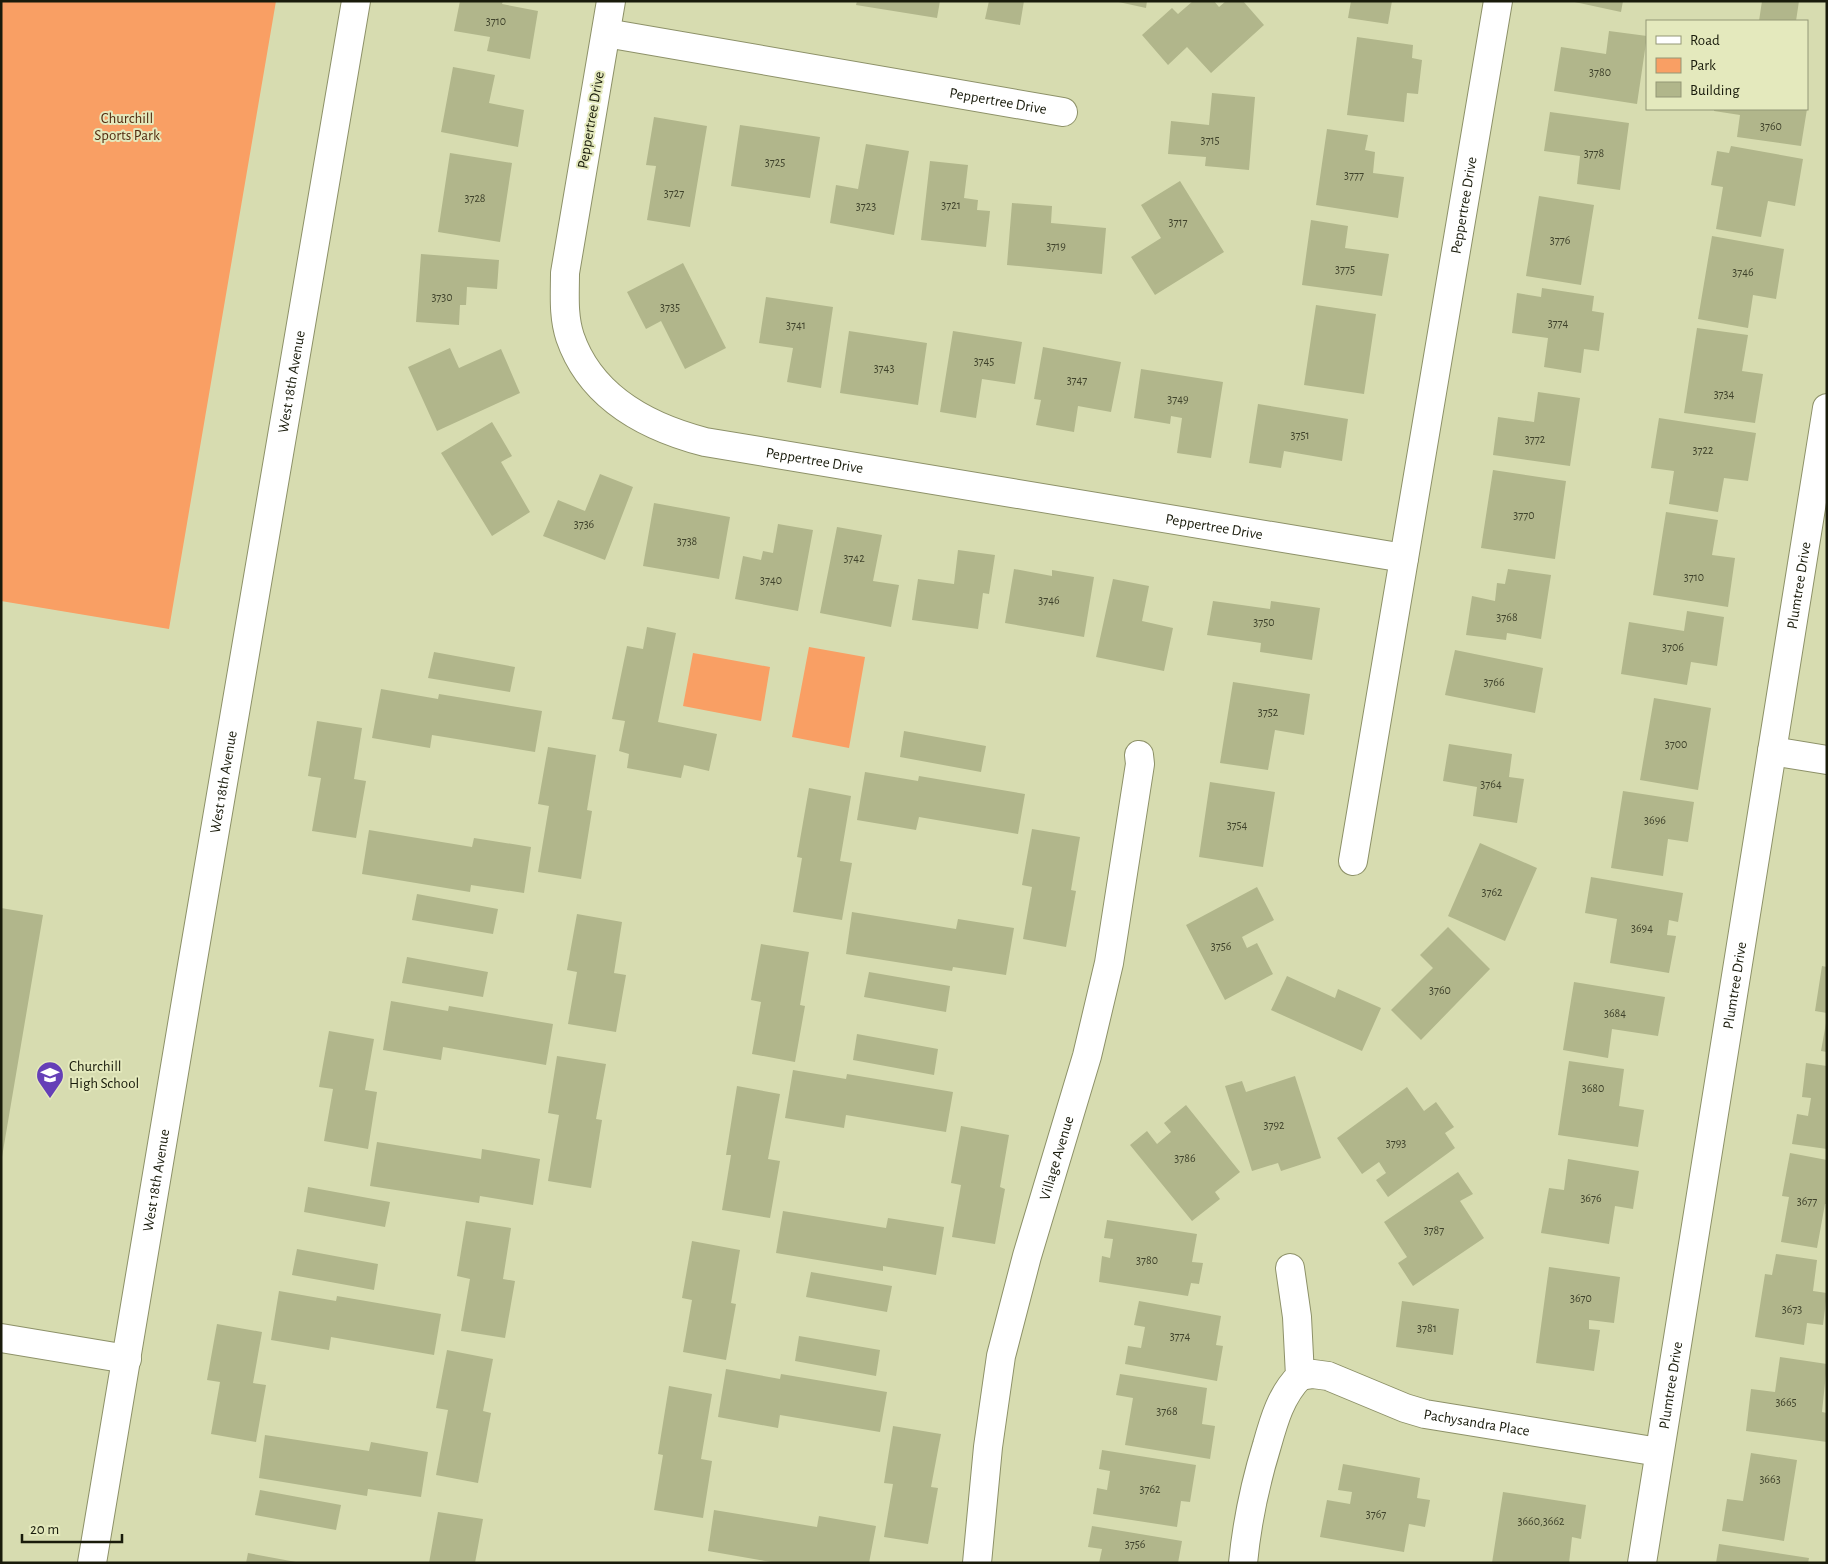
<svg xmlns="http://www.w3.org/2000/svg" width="1828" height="1564" font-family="'Alegreya Sans',sans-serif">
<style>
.green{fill:#f99f64}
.building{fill:#b1b68b}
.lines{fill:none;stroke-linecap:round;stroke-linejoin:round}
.minor-casing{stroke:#8d9168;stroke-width:30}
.minor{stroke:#fff;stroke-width:28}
.labels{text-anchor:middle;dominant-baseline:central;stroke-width:4;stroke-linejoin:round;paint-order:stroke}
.number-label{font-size:12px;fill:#3f422b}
.street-label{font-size:15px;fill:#191b0b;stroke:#e4e9bd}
.park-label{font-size:15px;fill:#522b10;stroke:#e4e9bd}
.poi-label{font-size:15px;fill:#191b0b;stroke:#e4e9bd;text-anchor:start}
</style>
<rect width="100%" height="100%" fill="#d7dcb0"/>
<path class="green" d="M 1,1 L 276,1 L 169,629 L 1,601 Z
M 809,647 L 865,657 L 849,748 L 792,737 Z
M 693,653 L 770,667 L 761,721 L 683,706 Z"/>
<path class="building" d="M 460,1 L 503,1 L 502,4 L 538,11 L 530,59 L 487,51 L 490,37 L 454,31 Z
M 857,1 L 940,1 L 937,18 L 856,5 Z
M 989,1 L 1024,1 L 1020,25 L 985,19 Z
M 1114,1 L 1147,1 L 1146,8 Z
M 1193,1 L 1214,1 L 1219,7 L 1226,1 L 1243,1 L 1264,25 L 1211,73 L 1187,47 L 1168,65 L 1142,35 L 1172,8 L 1178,14 Z
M 1351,1 L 1392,1 L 1388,24 L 1348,18 Z
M 1570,1 L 1623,1 L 1621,12 Z
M 1762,1 L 1799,1 L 1796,21 L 1759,21 Z
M 1609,31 L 1647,36 L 1637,104 L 1554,91 L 1561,47 L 1606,54 Z
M 1357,37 L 1413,45 L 1412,58 L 1422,60 L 1418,94 L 1407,93 L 1404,122 L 1347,115 Z
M 453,67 L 495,75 L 489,103 L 524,110 L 518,147 L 441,132 Z
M 1212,93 L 1255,97 L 1249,170 L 1205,166 L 1206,157 L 1168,154 L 1171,121 L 1209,125 Z
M 1714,109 L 1807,109 L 1801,146 L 1737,137 L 1740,115 L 1714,111 Z
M 1550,112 L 1629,123 L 1620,190 L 1577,184 L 1580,156 L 1544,151 Z
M 654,117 L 707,126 L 690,227 L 647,220 L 656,166 L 646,165 Z
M 740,125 L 820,137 L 810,198 L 731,186 Z
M 1327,129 L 1368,135 L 1365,150 L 1375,152 L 1373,173 L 1404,177 L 1398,218 L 1316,205 Z
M 866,144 L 909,151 L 894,235 L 830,223 L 836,185 L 858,189 Z
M 1731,146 L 1803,159 L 1795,206 L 1768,201 L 1761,237 L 1716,229 L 1723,187 L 1711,185 L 1717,151 L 1729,153 Z
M 450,153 L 512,163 L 500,242 L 438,232 Z
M 930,161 L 968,165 L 964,198 L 978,200 L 977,210 L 990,211 L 986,247 L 921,240 Z
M 1180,181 L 1224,252 L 1155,295 L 1131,257 L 1161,238 L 1141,205 Z
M 1539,196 L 1594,205 L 1581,285 L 1526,276 Z
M 1012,203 L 1052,206 L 1051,223 L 1106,228 L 1102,274 L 1007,265 Z
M 1311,220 L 1348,226 L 1345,248 L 1389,254 L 1382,296 L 1302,285 Z
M 1712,236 L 1784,249 L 1776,299 L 1753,295 L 1748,328 L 1698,319 Z
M 421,254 L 499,260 L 497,289 L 467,287 L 466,305 L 460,305 L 459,325 L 416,322 Z
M 683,263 L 726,348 L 685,369 L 661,321 L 646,329 L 627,292 Z
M 1542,288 L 1594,296 L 1592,311 L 1604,313 L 1599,351 L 1584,349 L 1581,373 L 1544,367 L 1548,338 L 1512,333 L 1517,293 L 1541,297 Z
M 766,297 L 833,307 L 821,388 L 787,382 L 793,348 L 759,343 Z
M 1316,305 L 1376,314 L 1364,394 L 1304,385 Z
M 1697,328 L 1748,335 L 1742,371 L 1763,374 L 1755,423 L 1684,413 Z
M 849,331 L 927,343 L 918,405 L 840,393 Z
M 953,331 L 1022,342 L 1015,384 L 982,379 L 976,418 L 940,412 Z
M 1043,347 L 1121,362 L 1111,412 L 1078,406 L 1074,432 L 1036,425 L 1041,400 L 1034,399 Z
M 450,348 L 459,368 L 501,349 L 520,393 L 437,431 L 408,367 Z
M 1141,369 L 1223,382 L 1211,458 L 1177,453 L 1182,418 L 1171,416 L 1170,424 L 1134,418 Z
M 1538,392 L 1580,398 L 1570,466 L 1493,455 L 1498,417 L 1534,422 Z
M 1258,404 L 1348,419 L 1342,461 L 1284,451 L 1281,468 L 1249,463 Z
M 1659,418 L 1756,433 L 1748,481 L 1724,478 L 1718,512 L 1669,504 L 1674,471 L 1651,468 Z
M 492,422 L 512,456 L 501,462 L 530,512 L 492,536 L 441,453 Z
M 1493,470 L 1566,481 L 1555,559 L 1481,548 Z
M 600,474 L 633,487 L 605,560 L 543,536 L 558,500 L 585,511 Z
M 654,503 L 730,517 L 719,579 L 643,566 Z
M 1666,512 L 1718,520 L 1712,555 L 1735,558 L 1728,607 L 1653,595 Z
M 778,524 L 813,530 L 798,611 L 735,599 L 743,556 L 761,560 L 763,551 L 773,553 Z
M 837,527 L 882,535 L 873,581 L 899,585 L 891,627 L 820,613 Z
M 958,550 L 995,555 L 989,594 L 983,593 L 978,629 L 912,620 L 918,579 L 954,584 Z
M 1014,569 L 1052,576 L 1052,570 L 1094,577 L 1084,637 L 1005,623 Z
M 1508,569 L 1551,575 L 1541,639 L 1507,633 L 1506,640 L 1466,635 L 1472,596 L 1495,601 L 1497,583 L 1505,584 Z
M 1113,579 L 1149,586 L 1142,621 L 1173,628 L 1164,671 L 1096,657 Z
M 1213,601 L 1270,609 L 1271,601 L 1320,608 L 1312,660 L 1260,652 L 1261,643 L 1207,635 Z
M 1687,611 L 1724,617 L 1717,666 L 1691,662 L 1687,685 L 1621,674 L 1629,622 L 1684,631 Z
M 647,627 L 676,633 L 658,722 L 717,734 L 709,771 L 684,765 L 681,778 L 627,768 L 629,754 L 619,751 L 625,721 L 612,719 L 627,646 L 643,649 Z
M 1455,650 L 1543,668 L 1535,713 L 1445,695 Z
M 434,652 L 515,667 L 510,692 L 428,678 Z
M 1233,682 L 1310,694 L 1304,735 L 1275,730 L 1268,770 L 1220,763 Z
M 381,689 L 438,699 L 439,694 L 542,711 L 535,752 L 432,735 L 430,748 L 372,738 Z
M 1654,698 L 1711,708 L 1698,790 L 1640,780 Z
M 317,721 L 362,728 L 354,779 L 366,781 L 356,838 L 312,831 L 321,778 L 308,776 Z
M 904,731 L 986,746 L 981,772 L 900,757 Z
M 1449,744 L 1512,754 L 1509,777 L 1524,779 L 1517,823 L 1473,816 L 1477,787 L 1443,781 Z
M 548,747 L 596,755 L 587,810 L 592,811 L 581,879 L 538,872 L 549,806 L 538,804 Z
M 865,772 L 918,781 L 919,776 L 1025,794 L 1018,834 L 919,817 L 916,830 L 857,820 Z
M 1210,782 L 1275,792 L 1263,867 L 1199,857 Z
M 809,788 L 851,796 L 840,861 L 852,863 L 842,920 L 793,912 L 802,858 L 797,857 Z
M 1623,791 L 1694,802 L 1688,842 L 1668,839 L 1663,876 L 1611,868 Z
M 1032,829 L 1080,837 L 1071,890 L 1076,891 L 1066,947 L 1023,939 L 1032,887 L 1022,885 Z
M 369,830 L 472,847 L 474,838 L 531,847 L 524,893 L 471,885 L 470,892 L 362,874 Z
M 1480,843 L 1537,868 L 1505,941 L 1448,916 Z
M 1591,877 L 1683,893 L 1678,922 L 1669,920 L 1667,935 L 1676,936 L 1669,973 L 1610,963 L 1617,919 L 1585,913 Z
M 1257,887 L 1274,920 L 1242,937 L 1247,948 L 1257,943 L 1273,974 L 1225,1000 L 1186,925 Z
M 417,894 L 498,909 L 493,934 L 412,920 Z
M 1,908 L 43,915 L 2,1157 L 1,1157 Z
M 852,912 L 956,929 L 958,919 L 1014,928 L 1006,975 L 953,967 L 952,971 L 846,954 Z
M 577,914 L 622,922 L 614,973 L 626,975 L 616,1032 L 568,1024 L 577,972 L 567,970 Z
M 1448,927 L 1490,969 L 1421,1040 L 1391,1010 L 1433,968 L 1420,955 Z
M 761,944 L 809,952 L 800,1005 L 805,1006 L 795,1062 L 752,1054 L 761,1002 L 751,1000 Z
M 407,957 L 488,972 L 483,997 L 402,983 Z
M 1822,966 L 1827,967 L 1827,1013 L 1815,1011 Z
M 869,972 L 950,986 L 946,1012 L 864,997 Z
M 1287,976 L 1335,998 L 1338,989 L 1381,1008 L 1362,1051 L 1271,1010 Z
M 1574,982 L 1665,997 L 1658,1036 L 1612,1029 L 1608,1058 L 1563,1050 Z
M 391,1001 L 448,1011 L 449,1006 L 553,1024 L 546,1065 L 443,1047 L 441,1060 L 383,1050 Z
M 1826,1023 L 1827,1023 L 1827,1052 L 1821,1051 Z
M 329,1031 L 374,1039 L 365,1090 L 377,1092 L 368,1149 L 324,1141 L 333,1089 L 319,1087 Z
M 857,1034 L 938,1049 L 934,1075 L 853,1060 Z
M 557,1056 L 606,1064 L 596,1119 L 602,1120 L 591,1188 L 548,1181 L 559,1115 L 548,1113 Z
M 1569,1061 L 1624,1069 L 1619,1106 L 1644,1110 L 1638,1147 L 1558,1135 Z
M 1806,1063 L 1827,1066 L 1827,1149 L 1792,1144 L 1797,1114 L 1808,1116 L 1811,1098 L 1802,1097 Z
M 793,1070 L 846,1079 L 847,1074 L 953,1092 L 946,1132 L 846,1115 L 844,1128 L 785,1118 Z
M 1295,1076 L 1321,1158 L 1281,1171 L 1278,1163 L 1252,1171 L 1225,1086 L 1242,1081 L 1246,1092 Z
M 737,1086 L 780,1094 L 768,1159 L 780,1161 L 770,1218 L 722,1210 L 731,1155 L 726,1155 Z
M 1407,1087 L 1424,1111 L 1436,1102 L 1454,1127 L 1445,1133 L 1455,1148 L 1388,1197 L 1376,1180 L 1386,1173 L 1379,1162 L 1362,1174 L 1337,1138 Z
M 1186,1105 L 1240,1172 L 1215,1192 L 1220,1199 L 1192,1221 L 1130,1145 L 1147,1131 L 1157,1144 L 1171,1132 L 1164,1123 Z
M 961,1126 L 1009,1135 L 1000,1187 L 1005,1189 L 995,1244 L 952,1237 L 961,1185 L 951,1183 Z
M 377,1142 L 481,1159 L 482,1149 L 540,1159 L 533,1205 L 480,1196 L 479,1203 L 370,1186 Z
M 1790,1153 L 1827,1160 L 1827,1204 L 1825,1204 L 1817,1248 L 1781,1242 L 1789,1197 L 1782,1196 Z
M 1568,1159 L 1639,1171 L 1633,1209 L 1615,1206 L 1609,1244 L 1541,1233 L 1549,1188 L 1564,1190 Z
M 1458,1172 L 1473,1194 L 1460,1201 L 1484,1238 L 1413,1286 L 1398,1263 L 1407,1257 L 1384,1222 Z
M 308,1187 L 390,1202 L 385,1227 L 304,1212 Z
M 783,1211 L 886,1228 L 888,1218 L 944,1227 L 936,1275 L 883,1266 L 883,1271 L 776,1253 Z
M 1107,1220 L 1197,1234 L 1192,1262 L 1203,1263 L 1199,1284 L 1191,1283 L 1188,1296 L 1099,1282 L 1102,1256 L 1110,1258 L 1113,1239 L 1104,1238 Z
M 466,1221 L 511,1228 L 503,1279 L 515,1281 L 505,1338 L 461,1331 L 470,1279 L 457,1276 Z
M 692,1241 L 740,1250 L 731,1303 L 736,1304 L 726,1360 L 683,1352 L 692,1300 L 682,1298 Z
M 297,1249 L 378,1264 L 374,1290 L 292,1275 Z
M 1776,1254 L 1817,1260 L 1813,1291 L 1827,1293 L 1823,1325 L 1807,1323 L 1804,1345 L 1755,1337 L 1765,1274 L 1772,1275 Z
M 1549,1267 L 1620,1277 L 1614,1323 L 1589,1320 L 1589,1329 L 1600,1330 L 1594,1371 L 1536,1363 Z
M 811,1272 L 892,1286 L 887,1312 L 806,1297 Z
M 279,1291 L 336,1301 L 337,1296 L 441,1314 L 434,1355 L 331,1337 L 329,1350 L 271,1340 Z
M 1139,1301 L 1221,1316 L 1216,1345 L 1223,1346 L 1217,1381 L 1125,1364 L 1128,1346 L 1141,1348 L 1145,1327 L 1134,1325 Z
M 1402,1301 L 1459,1309 L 1453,1355 L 1396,1347 Z
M 217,1324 L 262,1332 L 253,1383 L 266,1385 L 256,1442 L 211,1434 L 220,1382 L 207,1380 Z
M 799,1336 L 880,1350 L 876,1376 L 795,1361 Z
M 447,1350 L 493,1359 L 483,1411 L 491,1413 L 478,1483 L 436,1475 L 448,1410 L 436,1408 Z
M 1780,1357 L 1827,1364 L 1822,1412 L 1827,1413 L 1827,1442 L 1746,1431 L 1751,1389 L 1775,1392 Z
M 726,1369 L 780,1379 L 781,1374 L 887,1392 L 880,1432 L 780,1415 L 778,1428 L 718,1417 Z
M 1120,1374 L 1207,1388 L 1202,1424 L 1215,1426 L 1210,1459 L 1125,1445 L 1133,1398 L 1116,1395 Z
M 669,1386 L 712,1394 L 701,1459 L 712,1461 L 703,1518 L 654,1510 L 663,1455 L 658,1454 Z
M 893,1426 L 941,1434 L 931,1487 L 938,1488 L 928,1544 L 884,1537 L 893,1484 L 884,1483 Z
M 265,1435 L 369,1451 L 371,1442 L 428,1452 L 421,1497 L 368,1489 L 367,1496 L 259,1478 Z
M 1102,1450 L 1196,1465 L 1190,1502 L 1181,1501 L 1177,1527 L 1093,1514 L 1097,1488 L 1107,1490 L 1110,1471 L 1099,1469 Z
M 1751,1453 L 1797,1460 L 1784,1541 L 1722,1531 L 1727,1499 L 1743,1501 Z
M 1343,1464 L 1420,1478 L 1417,1498 L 1430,1500 L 1425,1527 L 1409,1524 L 1404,1552 L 1320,1537 L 1327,1500 L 1350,1504 L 1352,1492 L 1338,1490 Z
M 260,1490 L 341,1505 L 336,1530 L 255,1515 Z
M 1503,1492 L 1586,1505 L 1581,1539 L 1572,1537 L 1569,1563 L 1492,1563 Z
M 714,1510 L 817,1527 L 819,1516 L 876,1526 L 869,1563 L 777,1563 L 708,1551 Z
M 438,1512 L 483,1519 L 475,1563 L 429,1563 Z
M 1092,1526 L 1182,1541 L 1178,1563 L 1099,1563 L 1102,1549 L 1088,1547 Z
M 1719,1544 L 1809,1558 L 1808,1563 L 1716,1563 Z
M 248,1553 L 296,1562 L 296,1563 L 246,1563 Z"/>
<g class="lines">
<g class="minor-casing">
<g id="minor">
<path id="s1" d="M 611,1 L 565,273 C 565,294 563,316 570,337 C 591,398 647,427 705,442 L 1404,558"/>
<path id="s2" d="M 606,33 L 1063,112"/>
<path d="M 1772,751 L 1827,760"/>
<path id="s3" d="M 1353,861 L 1498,1"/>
<path d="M 1,1338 L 127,1359"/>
<path id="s4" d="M 1300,1376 L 1313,1374 L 1328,1376 L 1405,1408 L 1425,1414 L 1659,1452"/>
<path id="s5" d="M 92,1563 L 189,983 L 356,1"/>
<path id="s6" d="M 977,1563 L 988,1447 L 1001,1356 L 1027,1256 L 1087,1056 L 1109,963 L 1140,764 L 1139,755"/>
<path d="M 1243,1563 C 1247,1522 1255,1484 1267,1445 C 1274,1420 1281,1395 1300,1376 L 1297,1317 L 1290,1268"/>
<path id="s7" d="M 1642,1563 L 1827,408"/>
</g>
</g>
<use href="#minor" class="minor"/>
</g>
<defs>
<g id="school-pin" transform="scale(1.4375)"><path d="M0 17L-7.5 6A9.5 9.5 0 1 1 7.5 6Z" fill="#653fb7" stroke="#e4e9bd"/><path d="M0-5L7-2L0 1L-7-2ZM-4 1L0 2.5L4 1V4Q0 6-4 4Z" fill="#fff"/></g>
</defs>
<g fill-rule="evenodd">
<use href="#school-pin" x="50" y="1075"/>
</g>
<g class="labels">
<g class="number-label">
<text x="496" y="21">3710</text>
<text x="1600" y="72">3780</text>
<text x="1771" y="126">3760</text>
<text x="1210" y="140">3715</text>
<text x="1594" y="153">3778</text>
<text x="775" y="162">3725</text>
<text x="1354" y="175">3777</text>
<text x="674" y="193">3727</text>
<text x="475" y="198">3728</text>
<text x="951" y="205">3721</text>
<text x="866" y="206">3723</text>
<text x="1178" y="222">3717</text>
<text x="1560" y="240">3776</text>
<text x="1056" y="246">3719</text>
<text x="1345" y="269">3775</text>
<text x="1743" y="272">3746</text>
<text x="442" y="297">3730</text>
<text x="670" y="307">3735</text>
<text x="1558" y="323">3774</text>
<text x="796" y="325">3741</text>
<text x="984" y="361">3745</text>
<text x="884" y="368">3743</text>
<text x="1077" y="380">3747</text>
<text x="1724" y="394">3734</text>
<text x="1178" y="399">3749</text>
<text x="1300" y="435">3751</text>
<text x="1535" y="439">3772</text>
<text x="1703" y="450">3722</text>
<text x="1524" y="515">3770</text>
<text x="584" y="524">3736</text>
<text x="687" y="541">3738</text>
<text x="854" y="558">3742</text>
<text x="1694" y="577">3710</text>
<text x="771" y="580">3740</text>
<text x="1049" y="600">3746</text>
<text x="1507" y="617">3768</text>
<text x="1264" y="622">3750</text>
<text x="1673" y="647">3706</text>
<text x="1494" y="682">3766</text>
<text x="1268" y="712">3752</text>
<text x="1676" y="744">3700</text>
<text x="1491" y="784">3764</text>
<text x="1655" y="820">3696</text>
<text x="1237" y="825">3754</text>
<text x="1492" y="892">3762</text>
<text x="1642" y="928">3694</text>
<text x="1221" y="946">3756</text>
<text x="1440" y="990">3760</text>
<text x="1615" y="1013">3684</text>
<text x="1593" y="1088">3680</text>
<text x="1274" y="1125">3792</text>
<text x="1396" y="1143">3793</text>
<text x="1185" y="1158">3786</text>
<text x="1591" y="1198">3676</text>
<text x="1807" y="1201">3677</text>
<text x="1434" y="1230">3787</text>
<text x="1147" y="1260">3780</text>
<text x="1581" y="1298">3670</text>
<text x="1792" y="1309">3673</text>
<text x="1427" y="1328">3781</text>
<text x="1180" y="1336">3774</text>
<text x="1786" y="1402">3665</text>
<text x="1167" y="1411">3768</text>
<text x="1770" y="1479">3663</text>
<text x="1150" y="1489">3762</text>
<text x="1376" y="1514">3767</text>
<text x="1541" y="1521">3660,3662</text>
<text x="1135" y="1544">3756</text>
</g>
<g class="street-label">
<text stroke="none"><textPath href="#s2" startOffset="398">Peppertree Drive</textPath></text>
<text transform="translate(591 120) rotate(-80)">Peppertree Drive</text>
<text stroke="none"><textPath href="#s3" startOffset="665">Peppertree Drive</textPath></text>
<text stroke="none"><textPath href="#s5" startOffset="1198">West 18th Avenue</textPath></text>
<text stroke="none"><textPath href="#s1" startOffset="630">Peppertree Drive</textPath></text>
<text stroke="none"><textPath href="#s1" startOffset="1035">Peppertree Drive</textPath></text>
<text stroke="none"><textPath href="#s7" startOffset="990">Plumtree Drive</textPath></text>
<text stroke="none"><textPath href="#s5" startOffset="792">West 18th Avenue</textPath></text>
<text stroke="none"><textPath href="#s7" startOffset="585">Plumtree Drive</textPath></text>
<text stroke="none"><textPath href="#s6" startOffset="414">Village Avenue</textPath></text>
<text stroke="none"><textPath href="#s5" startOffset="388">West 18th Avenue</textPath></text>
<text stroke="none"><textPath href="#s7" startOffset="180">Plumtree Drive</textPath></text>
<text stroke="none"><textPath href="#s4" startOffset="185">Pachysandra Place</textPath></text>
</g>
<g class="park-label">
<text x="127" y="118">Churchill<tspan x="127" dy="17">Sports Park</tspan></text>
</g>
<g class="poi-label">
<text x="69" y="1066">Churchill<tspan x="69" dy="17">High School</tspan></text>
</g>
</g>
<rect width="1828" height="1564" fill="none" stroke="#191b0b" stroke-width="5"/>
<rect x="1646" y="20" width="162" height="90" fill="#e4e9bd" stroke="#939776"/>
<rect x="1656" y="36" width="25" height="8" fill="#ffffff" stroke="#939776"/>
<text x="1690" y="45" font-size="15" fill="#191b0b">Road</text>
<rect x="1656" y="58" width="25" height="15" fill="#f99f64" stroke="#939776"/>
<text x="1690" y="70" font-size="15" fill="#191b0b">Park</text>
<rect x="1656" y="82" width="25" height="15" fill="#b1b68b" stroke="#939776"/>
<text x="1690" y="95" font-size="15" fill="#191b0b">Building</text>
<path d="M22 1534v8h100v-8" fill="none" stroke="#191b0b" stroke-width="2.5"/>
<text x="30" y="1534" font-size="15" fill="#191b0b" stroke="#e4e9bd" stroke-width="4" paint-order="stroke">20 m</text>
</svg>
